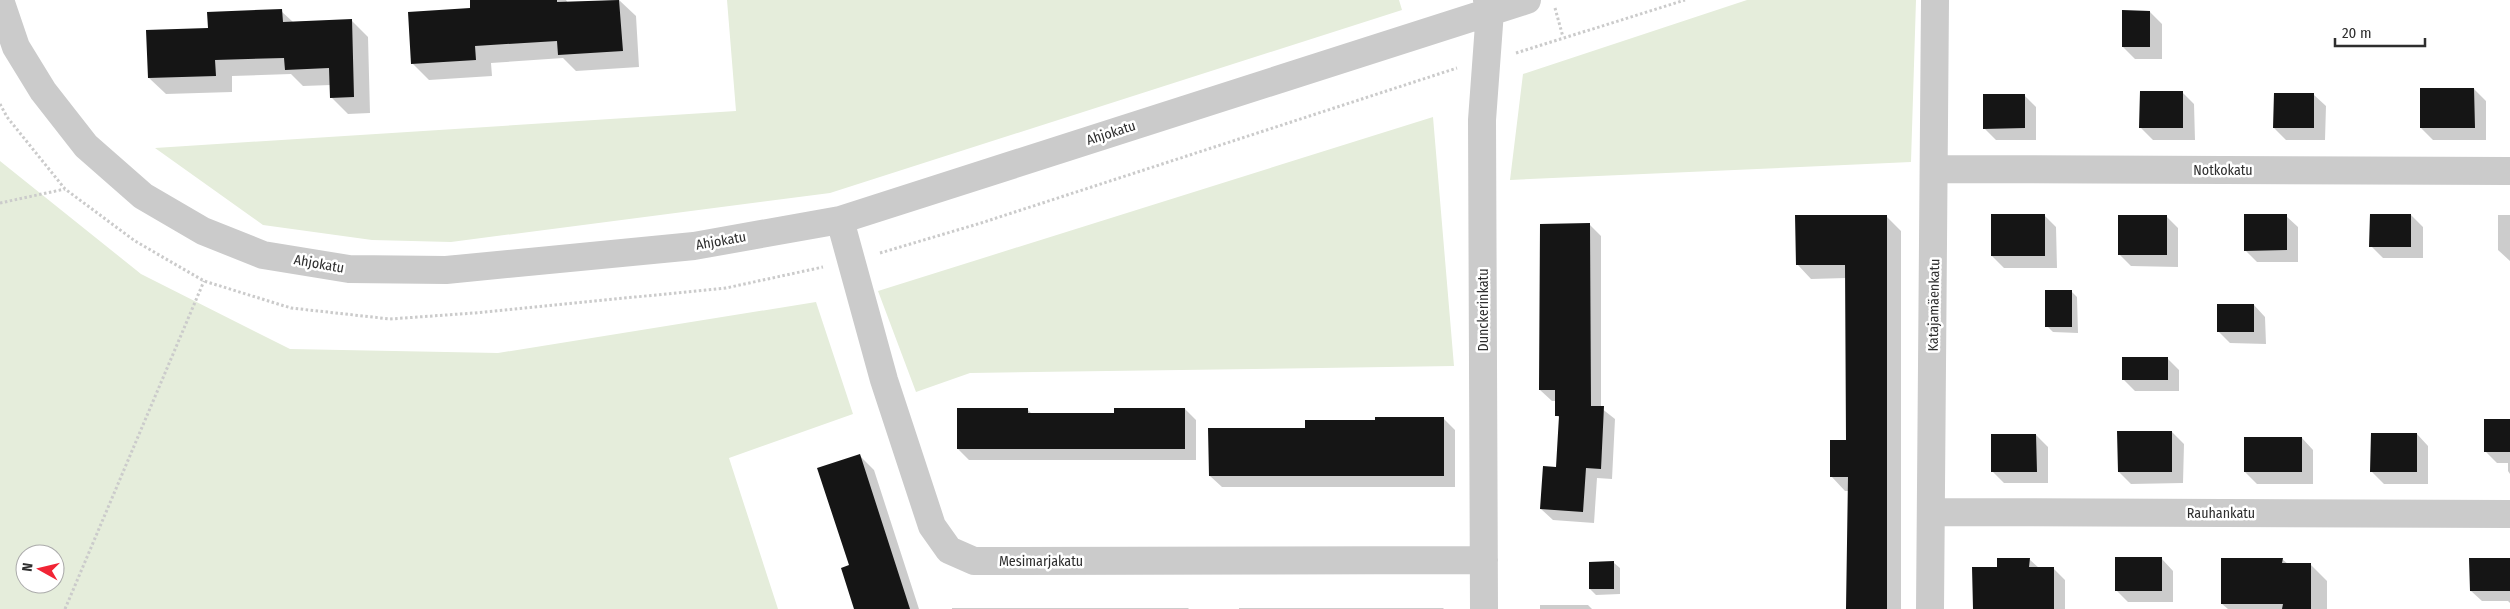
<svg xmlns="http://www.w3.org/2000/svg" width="2510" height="609" font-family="'Fira Sans Condensed',sans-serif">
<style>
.green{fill:#e5eddb;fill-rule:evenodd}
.shadow{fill:#0003}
.building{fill:#151515}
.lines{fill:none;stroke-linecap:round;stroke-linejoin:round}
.path{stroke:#cbcbcb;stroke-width:3;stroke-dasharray:2.5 2.5;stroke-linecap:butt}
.minor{stroke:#cbcbcb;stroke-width:28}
.labels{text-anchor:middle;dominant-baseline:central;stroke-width:5;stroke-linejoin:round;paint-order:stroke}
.street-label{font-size:14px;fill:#2e2e2e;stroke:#fff}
</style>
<rect width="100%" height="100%" fill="#fff"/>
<path class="green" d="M 727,0 L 1399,0 L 1402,10 L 830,193 L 451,242 L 372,240 L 263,225 L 155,148 L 736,111 Z
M 1747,0 L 1916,0 L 1911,162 L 1510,180 L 1523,74 Z
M 1433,117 L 1454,366 L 970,373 L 916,392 L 878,291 Z
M 0,161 L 141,274 L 290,349 L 498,353 L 816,302 L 853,414 L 729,458 L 778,609 L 0,609 ZM 25,554 L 55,554 L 55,584 L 25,584 Z"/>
<path class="shadow" d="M 471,0 L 566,0 L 568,3 L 619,0 L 636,16 L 639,67 L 576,71 L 563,58 L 491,63 L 492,76 L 429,80 L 412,63 L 472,9 Z
M 281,11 L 293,22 L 351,20 L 368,37 L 370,113 L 348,114 L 331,97 L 331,85 L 303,86 L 291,74 L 232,76 L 232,92 L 166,94 L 149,78 L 209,30 Z
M 2150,12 L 2162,24 L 2162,59 L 2135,59 L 2123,47 Z
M 2474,89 L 2486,101 L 2486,140 L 2433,140 L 2421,128 Z
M 2182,92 L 2194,104 L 2195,140 L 2153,140 L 2141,128 Z
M 2024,95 L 2036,107 L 2036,140 L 1996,140 L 1984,128 Z
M 2314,95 L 2326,106 L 2325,140 L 2286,140 L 2274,128 Z
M 2044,215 L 2056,227 L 2057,268 L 2004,268 L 1992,256 Z
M 2411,215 L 2423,227 L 2423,258 L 2383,258 L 2371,246 Z
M 2498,215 L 2510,215 L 2510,261 L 2498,250 Z
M 2166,216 L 2178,228 L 2178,267 L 2131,266 L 2119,254 Z
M 2286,216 L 2298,227 L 2298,262 L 2257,262 L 2245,250 Z
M 1887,217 L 1901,231 L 1901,609 L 1848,609 L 1849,491 L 1845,491 L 1831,476 L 1848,442 L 1846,278 L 1811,279 L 1797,264 Z
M 1590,225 L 1601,236 L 1601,408 L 1615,419 L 1612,479 L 1597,478 L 1594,523 L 1553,520 L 1541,509 L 1557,468 L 1560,418 L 1556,415 L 1556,401 L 1552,401 L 1540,390 Z
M 2071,291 L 2077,297 L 2078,333 L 2053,332 L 2047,326 Z
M 2254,305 L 2265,317 L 2266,344 L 2230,343 L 2218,331 Z
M 2167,358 L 2179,370 L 2179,391 L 2135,391 L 2123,379 Z
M 1027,409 L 1032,414 L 1115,414 L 1185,409 L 1196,420 L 1196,460 L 969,460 L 958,449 Z
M 1444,419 L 1455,430 L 1455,487 L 1222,487 L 1210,476 L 1307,430 L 1307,421 Z
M 2510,421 L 2510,474 L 2508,471 L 2508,463 L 2497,463 L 2485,451 Z
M 2172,432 L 2184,444 L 2183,483 L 2131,484 L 2119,472 Z
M 2417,434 L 2428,446 L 2428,484 L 2384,484 L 2372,472 Z
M 2036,435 L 2048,447 L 2048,483 L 2004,483 L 1992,471 Z
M 2302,438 L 2313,450 L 2313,484 L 2257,484 L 2245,472 Z
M 860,456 L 874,470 L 919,609 L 855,609 L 850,566 Z
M 2029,559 L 2039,568 L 2053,568 L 2065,580 L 2065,609 L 1974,609 L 1998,568 Z
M 2162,559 L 2173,571 L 2173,602 L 2128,602 L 2116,590 Z
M 2282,559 L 2288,564 L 2310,564 L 2327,581 L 2327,609 L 2228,609 L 2222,604 Z
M 2510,559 L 2510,603 L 2508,601 L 2482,601 L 2471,591 Z
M 1614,563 L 1620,568 L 1620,594 L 1596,595 L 1590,589 Z
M 1540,605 L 1588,605 L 1592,609 L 1540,609 Z
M 952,608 L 1188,608 L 1189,609 L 952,609 Z
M 1239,608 L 1443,608 L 1444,609 L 1239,609 Z"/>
<path class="building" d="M 470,0 L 557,0 L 557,2 L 619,0 L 623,51 L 558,55 L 557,41 L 475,46 L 476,60 L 411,64 L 408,12 L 470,8 Z
M 282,9 L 283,22 L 352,19 L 354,97 L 330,98 L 329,68 L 285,70 L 284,58 L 215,60 L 216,76 L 148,78 L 146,30 L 208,28 L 207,12 Z
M 2122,10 L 2150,11 L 2150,47 L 2122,47 Z
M 2420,88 L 2474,88 L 2475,128 L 2420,128 Z
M 2140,91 L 2183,91 L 2183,128 L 2139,128 Z
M 2274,93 L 2314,93 L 2314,128 L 2273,128 Z
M 1983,94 L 2025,94 L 2025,128 L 1983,129 Z
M 1991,214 L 2045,214 L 2045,256 L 1991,256 Z
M 2244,214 L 2287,214 L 2287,250 L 2244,251 Z
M 2370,214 L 2411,214 L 2411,247 L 2369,247 Z
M 1795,215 L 1887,215 L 1887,609 L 1846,609 L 1848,477 L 1830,477 L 1830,440 L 1846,440 L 1845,265 L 1796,265 Z
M 2118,215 L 2167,215 L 2167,255 L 2118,255 Z
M 1590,223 L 1591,406 L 1604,406 L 1601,469 L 1586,468 L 1583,512 L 1540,509 L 1543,466 L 1556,467 L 1559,416 L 1555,416 L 1555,390 L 1539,390 L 1540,224 Z
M 2045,290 L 2072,290 L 2072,327 L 2045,327 Z
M 2217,304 L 2254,304 L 2254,332 L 2217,332 Z
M 2122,357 L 2168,357 L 2168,380 L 2122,380 Z
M 957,408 L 1028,408 L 1028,413 L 1114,413 L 1114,408 L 1185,408 L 1185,449 L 957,449 Z
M 1375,417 L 1444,417 L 1444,476 L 1209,476 L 1208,428 L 1305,428 L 1305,420 L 1375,420 Z
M 2484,419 L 2510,419 L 2510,452 L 2484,452 Z
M 2117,431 L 2172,431 L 2172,472 L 2118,472 Z
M 2371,433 L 2417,433 L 2417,472 L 2370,472 Z
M 1991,434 L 2036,434 L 2037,472 L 1991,472 Z
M 2244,437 L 2302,437 L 2302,472 L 2244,472 Z
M 860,454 L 910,609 L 854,609 L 841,568 L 849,565 L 817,468 Z
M 2115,557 L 2162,557 L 2162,591 L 2115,591 Z
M 1997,558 L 2030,558 L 2029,567 L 2054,567 L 2054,609 L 1973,609 L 1972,567 L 1997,567 Z
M 2221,558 L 2283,558 L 2282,563 L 2311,563 L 2311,609 L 2282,609 L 2283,604 L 2221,604 Z
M 2469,558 L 2510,558 L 2510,591 L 2470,591 Z
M 1614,561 L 1614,589 L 1589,589 L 1589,562 Z"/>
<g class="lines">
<path class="path" d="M 1555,8 L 1563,37
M 1516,53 L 1685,0
M 0,104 L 7,117 L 65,189 L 135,241 L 204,281 L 291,308 L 390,319 L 474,313 L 726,288 L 823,267
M 0,203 L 65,189
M 880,253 L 981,223 L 1457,68
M 65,609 L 204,281"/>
<path class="minor" d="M 0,0 L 16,47 L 43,91 L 86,146 L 143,196 L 203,231 L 263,255 L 349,269 L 446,270 L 694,246 L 840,220 L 1527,0
M 1935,169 L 2510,171
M 840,220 L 884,380 L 932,526 L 949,550 L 974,561 L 1484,560
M 1931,512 L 2510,514
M 1484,609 L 1482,120 L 1490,11 L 1487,0
M 1930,609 L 1935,0"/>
</g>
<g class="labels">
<g class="street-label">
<text transform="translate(1111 133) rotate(-18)">Ahjokatu</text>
<text x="2223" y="170">Notkokatu</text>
<text transform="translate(721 241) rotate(-10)">Ahjokatu</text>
<text transform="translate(319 264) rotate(10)">Ahjokatu</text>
<text transform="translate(1934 305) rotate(-89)">Katajamäenkatu</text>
<text transform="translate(1483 310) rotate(-90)">Dunckerinkatu</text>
<text x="2221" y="513">Rauhankatu</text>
<text x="1041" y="561">Mesimarjakatu</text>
</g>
</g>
<g transform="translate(40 569) rotate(278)"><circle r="24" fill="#ffffff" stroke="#ababab"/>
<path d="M0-4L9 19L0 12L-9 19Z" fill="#f12435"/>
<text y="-8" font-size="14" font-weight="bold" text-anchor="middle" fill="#2e2e2e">N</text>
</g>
<path d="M2335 38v8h90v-8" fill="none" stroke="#2e2e2e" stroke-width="2.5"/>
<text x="2342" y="38" font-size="15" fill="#2e2e2e" stroke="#ffffff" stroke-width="4" paint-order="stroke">20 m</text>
</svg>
